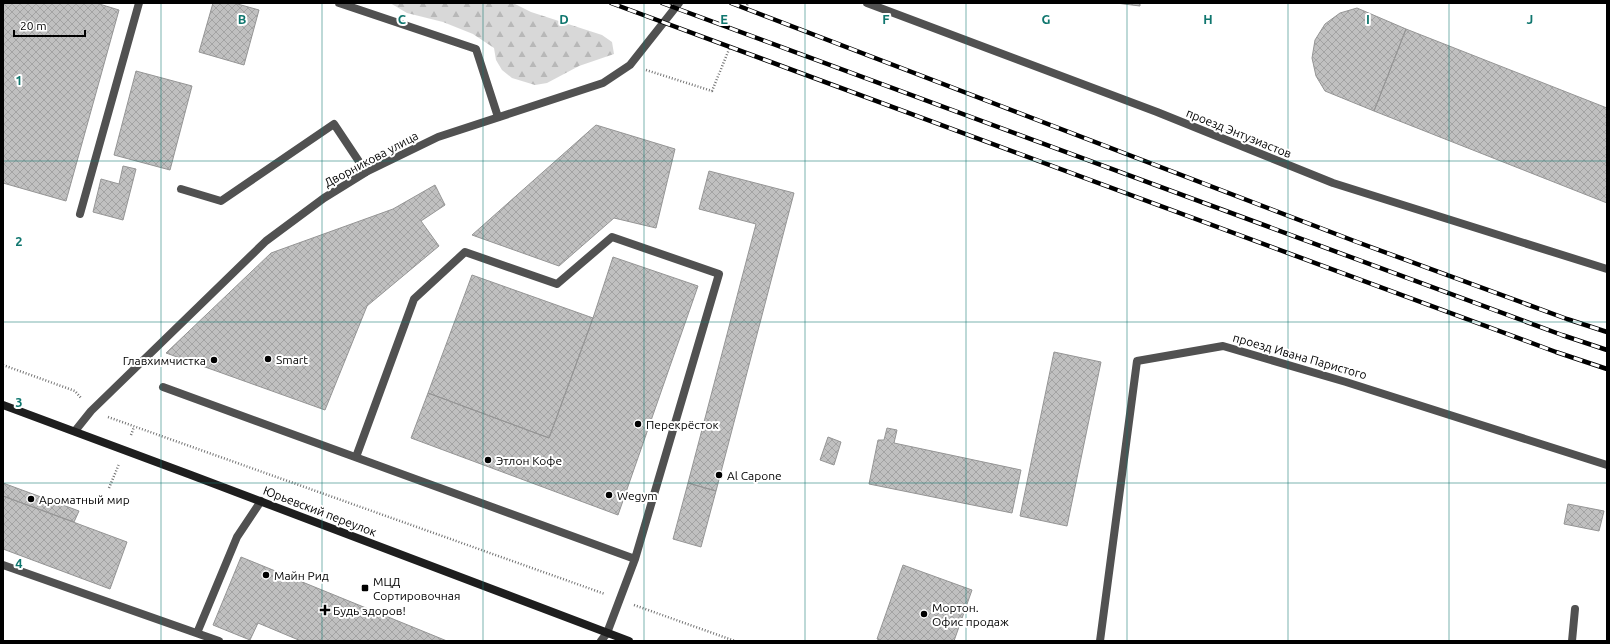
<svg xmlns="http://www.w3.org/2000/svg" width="1610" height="644" font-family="Ubuntu,sans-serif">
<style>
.forest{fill:url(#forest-firs)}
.building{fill:url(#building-cross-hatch);stroke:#959595}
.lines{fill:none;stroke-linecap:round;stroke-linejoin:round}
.path{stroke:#737373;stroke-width:2.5;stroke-dasharray:1 2;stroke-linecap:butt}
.lane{stroke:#515151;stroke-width:8}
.street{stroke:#515151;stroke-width:8}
.secondary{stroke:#1e1e1e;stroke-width:8}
.rail-casing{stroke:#000;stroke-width:4.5}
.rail{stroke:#fff;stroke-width:3;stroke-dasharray:9;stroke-linecap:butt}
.grid{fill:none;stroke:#0f766e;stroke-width:1;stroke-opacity:0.55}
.poi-dot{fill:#000;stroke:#fff;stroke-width:1.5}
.labels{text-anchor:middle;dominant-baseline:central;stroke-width:4;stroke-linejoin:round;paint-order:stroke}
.street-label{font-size:12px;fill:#000;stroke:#fff}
.poi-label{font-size:12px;fill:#000;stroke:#fff;text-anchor:start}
.grid-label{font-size:13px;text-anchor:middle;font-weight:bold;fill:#0f766e;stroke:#fff;stroke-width:4;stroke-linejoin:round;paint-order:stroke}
</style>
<defs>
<pattern id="forest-firs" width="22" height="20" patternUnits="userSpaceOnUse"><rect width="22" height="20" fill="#d8d8d8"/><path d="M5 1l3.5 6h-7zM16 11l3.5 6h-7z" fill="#b8b8b8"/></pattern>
<pattern id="building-cross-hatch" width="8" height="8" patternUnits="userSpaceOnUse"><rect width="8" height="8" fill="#c0c0c0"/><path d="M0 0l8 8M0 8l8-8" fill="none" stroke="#a3a3a3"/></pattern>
</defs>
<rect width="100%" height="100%" fill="#fff"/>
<path class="forest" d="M 390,3 L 513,3 L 531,12 L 602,35 L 612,42 L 614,54 L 579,66 L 547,83 L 535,85 L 512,78 L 502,70 L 496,60 L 494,48 L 473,34 L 443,22 L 407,13 Z"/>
<path class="building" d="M 3,3 L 96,3 L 119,10 L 66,201 L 3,183 Z
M 213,3 L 234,3 L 259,10 L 244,65 L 199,52 Z
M 1116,3 L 1140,3 L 1140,6 Z
M 1357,8 L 1406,29 L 1374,111 L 1325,91 L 1316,76 L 1312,58 L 1315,40 L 1325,24 L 1340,13 Z
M 1406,29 L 1607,108 L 1607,203 L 1374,111 Z
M 136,71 L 192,86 L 170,170 L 114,155 Z
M 596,125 L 675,149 L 656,228 L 614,218 L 559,266 L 472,235 Z
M 123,166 L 136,169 L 123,220 L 93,212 L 101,179 L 119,184 Z
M 709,171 L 794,193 L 716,491 L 688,483 L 756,224 L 699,209 Z
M 435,185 L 445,205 L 421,221 L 439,246 L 367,306 L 325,410 L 166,353 L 271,253 L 393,209 Z
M 613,257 L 698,286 L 618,515 L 411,438 L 428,393 L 549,438 L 593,318 Z
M 472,275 L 593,318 L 549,438 L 428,393 Z
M 1054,352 L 1101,362 L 1067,526 L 1020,516 Z
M 887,428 L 897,430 L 894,443 L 1021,470 L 1012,513 L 869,484 L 878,440 L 884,440 Z
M 828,437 L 841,442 L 834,465 L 820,460 Z
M 3,483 L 79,511 L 74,522 L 3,496 Z
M 688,483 L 716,491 L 701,547 L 673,539 Z
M 3,496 L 127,542 L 110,589 L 3,549 Z
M 1568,504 L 1604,511 L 1599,531 L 1564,524 Z
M 241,557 L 447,641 L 301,641 L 258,623 L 250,640 L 213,625 Z
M 903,565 L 972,590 L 954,641 L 883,641 L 877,639 Z"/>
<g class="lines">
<path class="path" d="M 746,8 L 748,3
M 646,70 L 712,91 L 730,47
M 3,365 L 75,391 L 81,398
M 108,417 L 605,594
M 131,435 L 134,427
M 109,488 L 119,464
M 634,605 L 735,641"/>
<path class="lane" d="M 339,3 L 476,49 L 498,117
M 181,189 L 221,201 L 334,124 L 366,172
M 80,214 L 139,3
M 163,387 L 635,559
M 356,457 L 414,299 L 465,252 L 557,284 L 612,237 L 719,274 L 635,559 L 607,633
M 3,565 L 219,641
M 197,633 L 237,537 L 261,501
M 1100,641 L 1137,361 L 1223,346 L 1346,382 L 1607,465
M 1572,641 L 1575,609"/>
<path class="street" d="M 867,3 L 1157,112 L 1333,183 L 1607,269
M 75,431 L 91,411 L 266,241 L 324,198 L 366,172 L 438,137 L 603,83 L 630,65 L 679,3
M 601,641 L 607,633"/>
<path class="secondary" d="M 3,405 L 191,475 L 629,641"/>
<g class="rail-casing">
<path id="rail" d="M 611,3 L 1556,352 L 1607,369
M 662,3 L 1562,335 L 1607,350
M 731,3 L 1357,242 L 1567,319 L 1607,332"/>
</g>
<use href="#rail" class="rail"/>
</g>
<path class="grid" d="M 161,3 L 161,641M 322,3 L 322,641M 483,3 L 483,641M 644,3 L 644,641M 805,3 L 805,641M 966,3 L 966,641M 1127,3 L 1127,641M 1288,3 L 1288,641M 1449,3 L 1449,641M 3,161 L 1607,161M 3,322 L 1607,322M 3,483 L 1607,483"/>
<g class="poi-dot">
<circle cx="268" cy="359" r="4"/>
<circle cx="214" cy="360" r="4"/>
<circle cx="638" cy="424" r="4"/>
<circle cx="488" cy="460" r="4"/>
<circle cx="719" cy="475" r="4"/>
<circle cx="609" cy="495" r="4"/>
<circle cx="31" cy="499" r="4"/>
<circle cx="266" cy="575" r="4"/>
<rect x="361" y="584" width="8" height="8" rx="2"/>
<path d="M323 604h4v4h4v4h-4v4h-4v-4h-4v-4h4z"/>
<circle cx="924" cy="614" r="4"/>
</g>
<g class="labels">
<g class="street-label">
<text transform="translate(1239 133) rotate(22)">проезд Энтузиастов</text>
<text transform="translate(371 159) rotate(-28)">Дворникова улица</text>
<text transform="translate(1300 356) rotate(16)">проезд Ивана Паристого</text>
<text transform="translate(320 511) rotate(21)">Юрьевский переулок</text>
</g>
<g class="poi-label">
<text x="276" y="359">Smart</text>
<text x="206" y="360" text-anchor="end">Главхимчистка</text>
<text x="646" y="424">Перекрёсток</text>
<text x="496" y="460">Этлон Кофе</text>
<text x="727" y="475">Al Capone</text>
<text x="617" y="495">Wegym</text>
<text x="39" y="499">Ароматный мир</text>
<text x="274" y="575">Майн Рид</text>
<text x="373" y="581">МЦД<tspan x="373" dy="14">Сортировочная</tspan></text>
<text x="932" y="607">Мортон.<tspan x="932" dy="14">Офис продаж</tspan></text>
<text x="333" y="610">Будь здоров!</text>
</g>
</g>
<g class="grid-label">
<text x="242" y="24">B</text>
<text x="402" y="24">C</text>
<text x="564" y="24">D</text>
<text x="724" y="24">E</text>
<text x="886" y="24">F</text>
<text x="1046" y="24">G</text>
<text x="1208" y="24">H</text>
<text x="1368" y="24">I</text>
<text x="1530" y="24">J</text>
<text x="19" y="85">1</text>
<text x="19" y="246">2</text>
<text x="19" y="407">3</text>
<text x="19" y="568">4</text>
</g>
<rect width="1610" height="644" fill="none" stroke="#000000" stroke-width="8"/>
<path d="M14 30v6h71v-6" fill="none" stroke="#000000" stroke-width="2"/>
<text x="20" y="30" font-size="12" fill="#000000" stroke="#ffffff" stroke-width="3" paint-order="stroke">20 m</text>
</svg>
